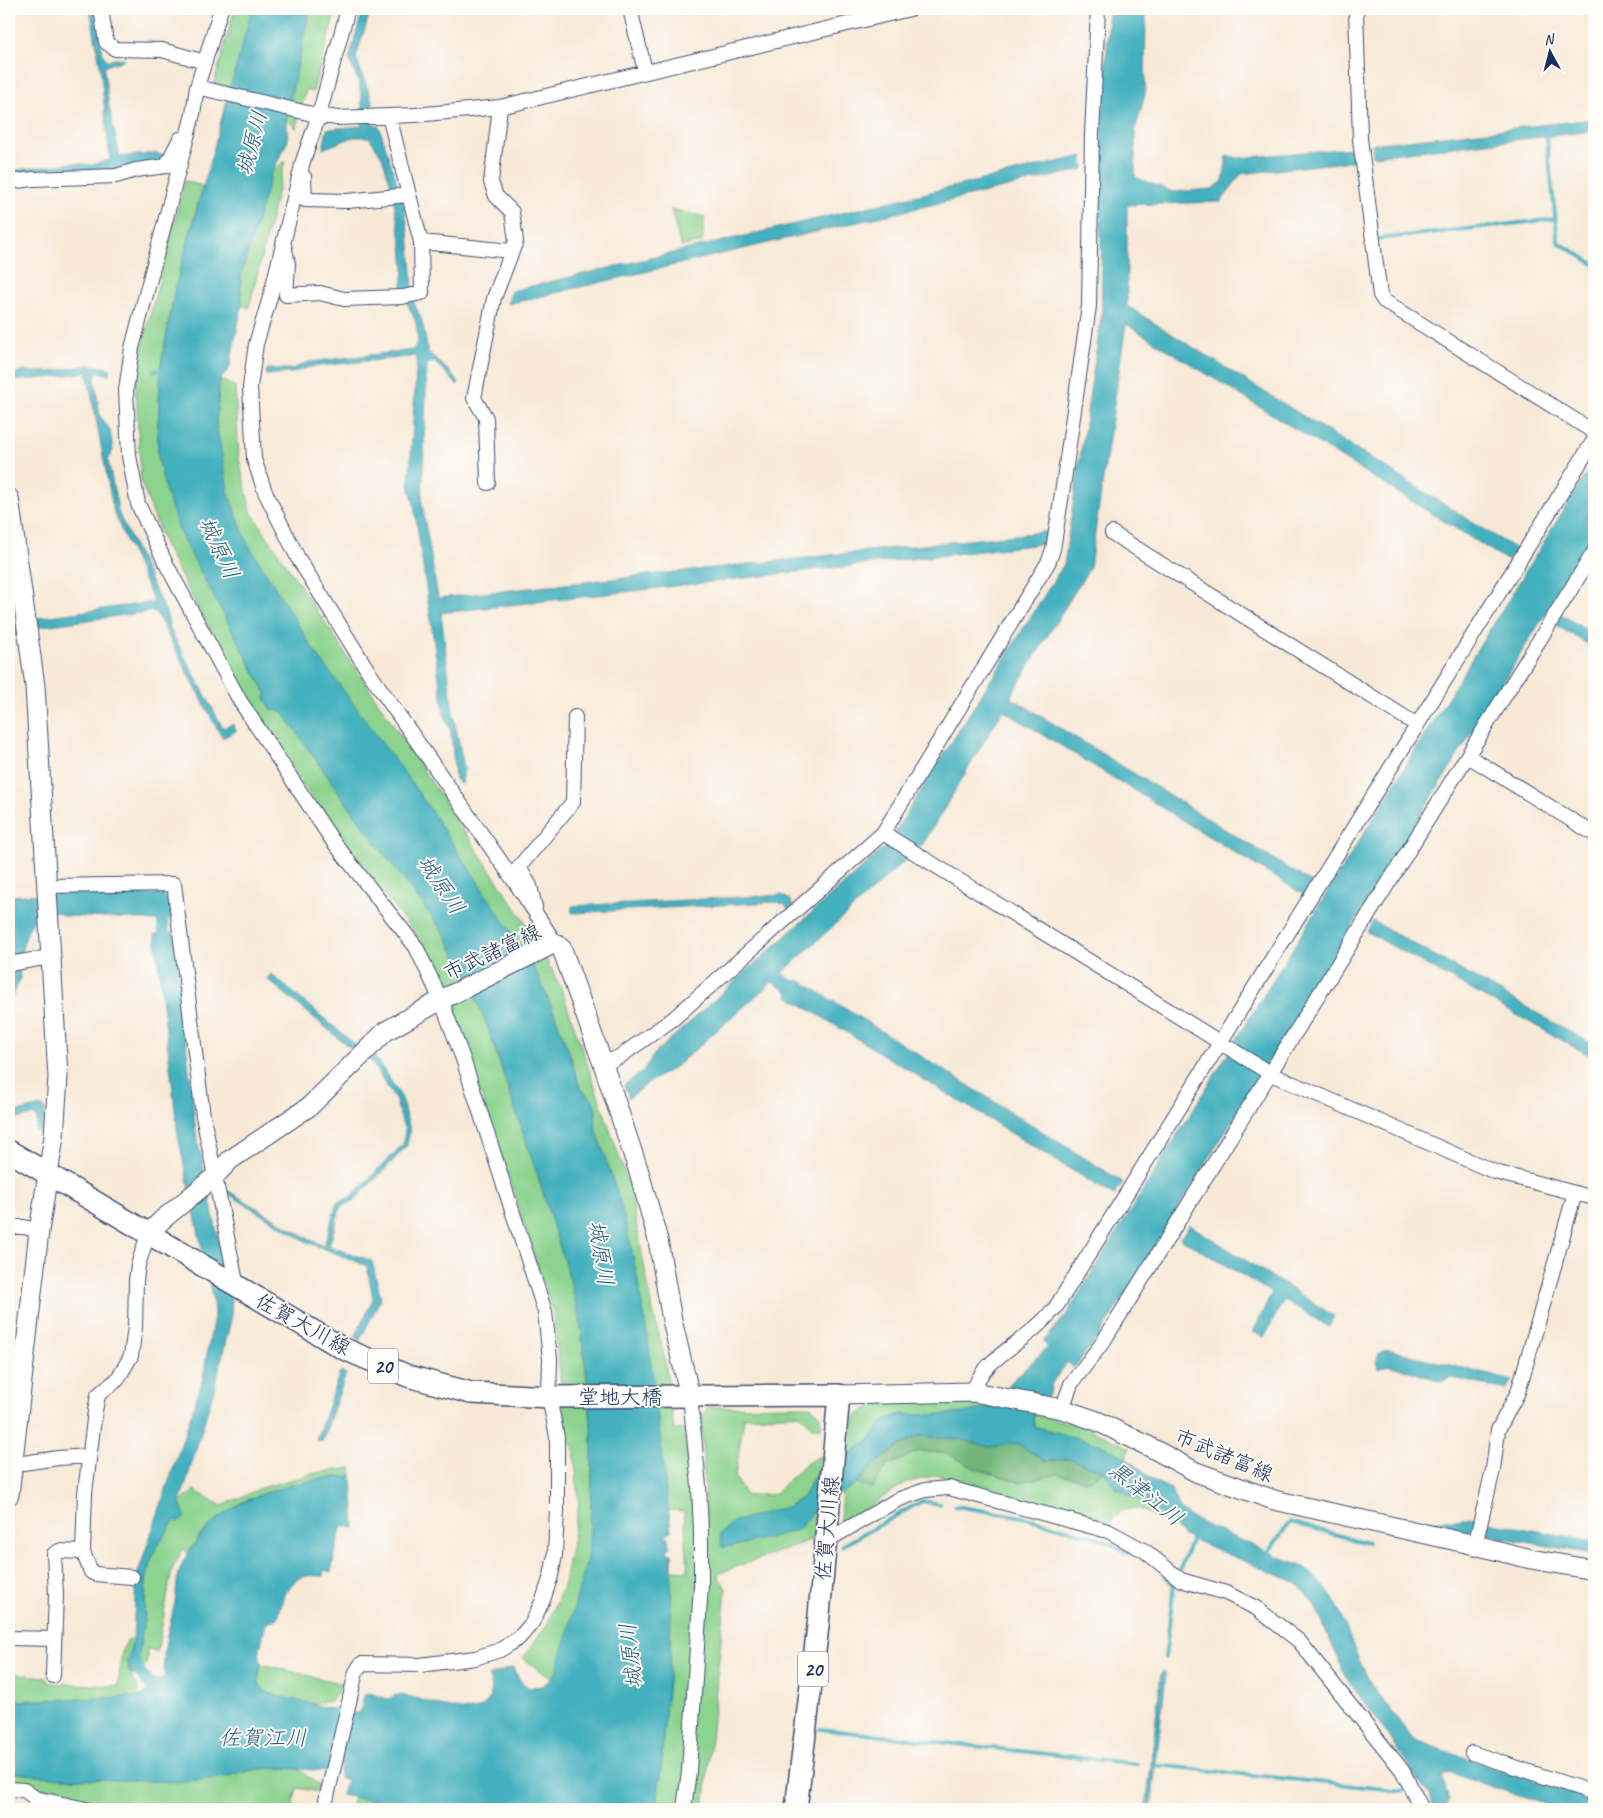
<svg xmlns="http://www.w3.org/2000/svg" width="1603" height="1818" font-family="Caveat,'Klee One',sans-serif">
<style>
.green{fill:#8bd38e;stroke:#538176}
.forest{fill:#70b579;stroke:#46726c}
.water{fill:#42b0be;stroke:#2e708e}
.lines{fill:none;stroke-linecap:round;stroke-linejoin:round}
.stream{stroke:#42b0be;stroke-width:4}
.canal{stroke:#42b0be;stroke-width:12}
.street-casing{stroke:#3c4b70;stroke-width:16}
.secondary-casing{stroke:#3c4b70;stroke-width:21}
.primary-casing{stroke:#3c4b70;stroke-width:24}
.street{stroke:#fff;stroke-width:14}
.secondary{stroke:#fff;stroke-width:19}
.primary{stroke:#fff;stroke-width:21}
.labels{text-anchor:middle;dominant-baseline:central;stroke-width:4;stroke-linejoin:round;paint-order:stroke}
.shield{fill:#fdfcf7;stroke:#5f6c8c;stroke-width:1}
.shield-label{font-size:20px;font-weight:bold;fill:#1b2f5e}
.street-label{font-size:21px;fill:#1b2f5e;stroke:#fdfcf7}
.water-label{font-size:22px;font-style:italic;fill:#295c80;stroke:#fdfcf7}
</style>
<rect width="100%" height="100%" fill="#fdfcf7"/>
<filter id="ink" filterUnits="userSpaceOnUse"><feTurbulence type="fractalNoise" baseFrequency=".02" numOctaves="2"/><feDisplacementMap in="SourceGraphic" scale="10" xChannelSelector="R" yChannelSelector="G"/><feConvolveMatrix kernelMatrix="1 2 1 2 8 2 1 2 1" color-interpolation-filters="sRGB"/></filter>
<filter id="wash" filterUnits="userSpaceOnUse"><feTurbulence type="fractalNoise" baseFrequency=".0096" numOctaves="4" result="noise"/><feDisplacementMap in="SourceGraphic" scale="20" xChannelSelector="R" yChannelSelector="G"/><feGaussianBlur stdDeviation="1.12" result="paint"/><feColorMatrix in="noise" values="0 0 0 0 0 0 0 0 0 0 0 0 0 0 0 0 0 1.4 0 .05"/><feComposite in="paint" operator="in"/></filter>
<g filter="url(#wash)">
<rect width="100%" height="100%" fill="#f8e9d7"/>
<path class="green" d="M 235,9 L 261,9 L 219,128 L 230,88 L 214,84 Z
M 304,9 L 336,9 L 313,92 L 306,90 L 296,128 L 286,119 L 288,140 L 273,171 L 285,161 L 249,308 L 242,305 L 229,369 L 220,379 L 235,387 L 239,459 L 251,512 L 531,931 L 561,988 L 629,1185 L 653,1312 L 665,1359 L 674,1430 L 684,1429 L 697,1534 L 707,1533 L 701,1418 L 708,1407 L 810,1406 L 819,1413 L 822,1427 L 812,1427 L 800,1414 L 744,1417 L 735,1477 L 746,1496 L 774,1494 L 804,1465 L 820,1456 L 817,1471 L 803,1497 L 722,1547 L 739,1545 L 798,1530 L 815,1509 L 813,1539 L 717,1574 L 726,1589 L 704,1809 L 657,1809 L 662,1761 L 672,1553 L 672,1570 L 688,1571 L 684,1511 L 669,1510 L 663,1517 L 595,1125 L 596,1109 L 593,1100 L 580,1088 L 570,1055 L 553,1010 L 531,962 L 313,649 L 240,541 L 203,414 L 278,119 Z
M 185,181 L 203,186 L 175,289 L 161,364 L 158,424 L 158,456 L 165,489 L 252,668 L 266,693 L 265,698 L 272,710 L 282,711 L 317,741 L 483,988 L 487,1026 L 538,1177 L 570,1280 L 580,1320 L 588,1388 L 592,1436 L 592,1476 L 606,1685 L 532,1687 L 543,1686 L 552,1679 L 523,1658 L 548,1623 L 564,1584 L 579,1504 L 574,1449 L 567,1436 L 553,1312 L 466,1049 L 426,947 L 336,835 L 244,695 L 165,546 L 141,481 L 135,374 Z
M 671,209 L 705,217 L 702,242 L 681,247 Z
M 880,1400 L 965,1400 L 995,1407 L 958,1414 L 898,1415 L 885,1420 L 867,1443 L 848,1454 L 855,1417 Z
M 1033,1414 L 1085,1427 L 1130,1448 L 1126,1458 L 1105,1446 L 1034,1426 Z
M 919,1451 L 949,1454 L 976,1469 L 1020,1482 L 1059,1474 L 1088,1481 L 1103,1471 L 1116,1488 L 1153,1506 L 1161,1512 L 1170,1524 L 1137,1508 L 1123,1510 L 1110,1523 L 1000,1494 L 937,1475 L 905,1483 L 844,1523 L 840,1520 L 842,1492 L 857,1483 L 872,1488 L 887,1466 Z
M 351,1468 L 352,1476 L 324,1478 L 292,1485 L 264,1493 L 240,1503 L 201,1534 L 188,1553 L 183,1548 L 172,1570 L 157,1652 L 147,1648 L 147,1662 L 143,1669 L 138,1657 L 144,1620 L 146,1580 L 155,1549 L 175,1520 L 184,1517 L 180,1503 L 194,1490 L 222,1506 L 261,1488 L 316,1473 Z
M 128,1639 L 133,1639 C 127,1666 125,1666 139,1690 L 136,1697 L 9,1701 L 9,1673 L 45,1677 L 50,1683 L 118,1686 L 122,1651 Z
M 261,1664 L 343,1684 L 331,1701 L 308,1704 L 273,1695 L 262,1689 L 258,1681 Z
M 281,1768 L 298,1769 L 320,1786 L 319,1792 L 297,1788 L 293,1803 L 294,1809 L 104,1809 L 36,1796 L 9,1783 L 9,1772 L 62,1778 L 218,1778 L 258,1769 Z
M 342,1795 L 426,1809 L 350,1809 L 353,1797 Z"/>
<path class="forest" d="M 920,1436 L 959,1439 L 990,1447 L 1017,1443 L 1045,1461 L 1071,1459 L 1103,1471 L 1088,1481 L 1059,1474 L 1020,1482 L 976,1469 L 949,1454 L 919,1451 L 887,1466 L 872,1488 L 857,1483 C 877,1460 892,1449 920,1436 Z"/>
<path class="water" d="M 90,9 L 95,9 L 103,55 L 108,60 L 125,58 C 120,64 110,62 104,68 L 109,107 L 120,157 L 156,153 L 166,157 L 162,163 L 117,171 L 9,177 L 9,171 L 73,163 L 92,165 L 110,160 L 100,65 Z
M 252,9 L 310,9 L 286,118 L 288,140 L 272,172 L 241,275 L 242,304 L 229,369 L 220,380 L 216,423 L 229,495 L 246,540 L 313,649 L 419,793 L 531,962 L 553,1010 L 570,1055 L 580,1088 L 593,1100 L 596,1109 L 595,1125 C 606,1161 620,1197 628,1234 C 651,1332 659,1432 671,1531 L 666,1534 L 666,1537 L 669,1537 L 670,1548 L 667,1549 L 667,1552 L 672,1553 L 670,1658 L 657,1809 L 392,1809 L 374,1801 L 342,1795 L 346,1779 L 339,1778 L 343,1743 L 350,1713 L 360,1713 L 364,1695 L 369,1693 L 388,1699 C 392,1697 395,1695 399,1695 C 421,1695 476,1727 489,1699 C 493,1691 492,1684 488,1676 L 513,1667 C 516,1673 518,1679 524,1684 C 535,1695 551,1681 557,1671 L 586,1563 L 589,1542 L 592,1476 L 592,1436 L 588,1388 L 580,1320 L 570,1280 L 538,1177 L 487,1025 L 473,992 L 446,936 L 341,796 L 282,711 L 272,710 L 265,698 L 266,693 L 180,534 L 165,489 L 158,456 L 158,424 L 161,364 L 175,289 Z
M 363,9 L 371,9 L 356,57 L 373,103 L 370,109 L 371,123 L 379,126 L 404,205 L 410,244 L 414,303 L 422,321 L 428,352 L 446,368 L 459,383 L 457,385 L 444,371 L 434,362 L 427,364 L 422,503 L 438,598 L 1051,531 L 1050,543 L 441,613 L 453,712 L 464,768 L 462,785 L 455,779 L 451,732 L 444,713 L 414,504 L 409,486 L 417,356 L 309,367 L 292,373 L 267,375 L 266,372 L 268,369 L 292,369 L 309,362 L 413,350 L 418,341 L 416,322 L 401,290 L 404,271 L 402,246 L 391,185 L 382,157 L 369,137 L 353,137 L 323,149 L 327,129 L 362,126 L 362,100 L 359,83 L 349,59 Z
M 1109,9 L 1146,9 L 1145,95 L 1135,130 L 1135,177 L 1173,192 L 1212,189 L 1223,181 L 1227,156 L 1239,158 L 1351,148 L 1353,161 L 1241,174 L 1221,202 L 1127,205 L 1127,306 L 1516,549 L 1508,561 L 1126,324 L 1090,567 L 1010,697 L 1312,883 L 1304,895 L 1003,710 L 923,844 L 782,973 L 793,981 L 801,981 L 1123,1182 L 1114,1196 L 789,997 L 787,991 L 772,982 L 675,1067 L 648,1083 L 629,1098 L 624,1085 L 642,1072 L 655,1053 L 886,846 L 1064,564 L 1102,312 L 1100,163 Z
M 1594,119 L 1594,131 L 1373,156 L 1372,144 Z
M 1083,156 L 1084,169 L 508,304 L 511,291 Z
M 91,365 L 111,369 L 109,375 L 97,371 L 95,379 L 100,416 L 110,430 L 113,450 L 108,460 L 119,514 L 167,615 L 170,629 L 223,728 L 233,724 L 236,731 L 222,738 L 155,611 L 36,627 L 14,637 L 9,638 L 9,630 L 35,618 L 154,602 L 114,514 L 87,372 L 46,378 L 9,381 L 9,376 L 22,371 L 48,372 Z
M 1594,461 L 1594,535 L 1099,1336 L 1074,1368 L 1067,1362 L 1052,1383 L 1050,1393 L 1033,1414 L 1034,1426 L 1105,1446 L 1126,1458 L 1156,1482 L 1171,1489 L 1181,1511 L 1205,1525 L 1306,1568 L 1323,1585 L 1336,1603 L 1358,1658 L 1371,1684 L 1415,1741 L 1594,1800 L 1594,1809 L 1558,1809 L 1451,1773 L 1442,1776 L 1449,1801 L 1445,1809 L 1434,1809 L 1430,1794 L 1422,1788 L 1387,1733 L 1348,1681 L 1315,1606 L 1297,1583 L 1184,1536 L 1153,1506 L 1116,1488 L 1103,1471 L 1071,1459 L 1045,1461 L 1017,1443 L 990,1447 L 959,1439 L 920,1436 L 900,1445 L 874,1464 L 857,1483 L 815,1509 L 798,1530 L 739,1545 L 722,1547 L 720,1534 L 733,1522 L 789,1506 L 803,1497 L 817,1471 L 867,1443 L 885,1420 L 898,1415 L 958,1414 L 995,1407 L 1010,1383 L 1048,1347 L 1043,1342 L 1066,1315 Z
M 1561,614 L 1594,635 L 1594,648 L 1554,624 Z
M 58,893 L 163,895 L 171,902 L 173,918 L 152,921 L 140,919 L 63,916 L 57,912 L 39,912 L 28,930 L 19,958 L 20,979 L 9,1004 L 9,988 L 13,980 L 9,941 L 9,896 Z
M 782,895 L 790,900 L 793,906 L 789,910 L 784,904 L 777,902 L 572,913 L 572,906 Z
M 1373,921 L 1594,1045 L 1594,1058 L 1367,932 Z
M 174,932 L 196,1133 L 231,1300 L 232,1316 L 215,1386 L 180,1503 L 185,1517 L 179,1522 L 175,1520 L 155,1549 L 146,1580 L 144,1620 L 138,1657 L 143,1669 L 135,1675 L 129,1672 L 128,1661 L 133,1639 L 136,1579 L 202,1382 L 214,1316 L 213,1301 L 178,1136 L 155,934 Z
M 271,974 L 357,1046 L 354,1051 L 267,979 Z
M 373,1054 L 400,1095 L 410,1129 L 407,1146 L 354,1201 L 341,1206 L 329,1246 L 372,1261 L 381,1298 L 360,1340 L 355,1337 L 373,1299 L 367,1266 L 307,1242 L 225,1192 L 227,1190 L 309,1239 L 324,1246 L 337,1202 L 351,1197 L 403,1144 L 405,1131 L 395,1099 L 370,1060 Z
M 41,1106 L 45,1109 L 44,1128 L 38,1133 L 36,1129 L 37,1118 L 33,1115 L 9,1121 L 9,1114 Z
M 1190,1225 L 1334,1316 L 1329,1327 L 1284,1300 L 1264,1337 L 1253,1332 L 1272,1293 L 1180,1238 Z
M 1387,1349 L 1513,1381 L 1506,1390 L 1453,1378 L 1441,1381 L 1389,1365 L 1379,1369 L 1377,1360 L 1379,1353 Z
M 340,1372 L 346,1374 L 322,1442 L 316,1440 Z
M 352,1476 L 355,1528 L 342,1525 L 331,1572 L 324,1570 L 323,1576 C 317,1576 311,1575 306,1576 C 287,1580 282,1602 278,1618 L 266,1623 L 259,1653 L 261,1664 L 258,1681 L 262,1689 L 273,1695 L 343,1711 L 328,1771 L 281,1768 L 258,1769 L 218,1778 L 178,1782 L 62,1778 L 9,1772 L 9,1701 L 136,1697 L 145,1694 L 148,1690 L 146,1685 L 153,1678 L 159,1681 L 164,1677 C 165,1671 164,1667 164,1661 C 164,1642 171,1621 175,1602 C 177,1592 176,1581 179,1572 C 182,1562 188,1553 194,1545 C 228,1494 295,1481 352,1476 Z
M 1476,1516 L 1477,1520 L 1594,1541 L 1594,1554 L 1486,1535 L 1483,1532 L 1475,1530 L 1470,1532 L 1432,1526 L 1429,1520 L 1457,1520 Z
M 1163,1671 L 1166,1674 L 1151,1809 L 1146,1809 L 1161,1673 Z"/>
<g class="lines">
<path class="stream" d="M 1546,132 L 1558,242 L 1594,264
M 1378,239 L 1555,219
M 154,371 L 164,371
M 955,1506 L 1023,1517 L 1096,1537 L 1132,1554
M 842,1546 L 922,1501 L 940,1504
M 1266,1555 L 1290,1522 L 1367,1543
M 1180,1569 L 1193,1536
M 1165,1575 L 1174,1584 L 1165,1658
M 820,1729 L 1137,1764
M 1156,1765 L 1403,1791"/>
<path class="canal" d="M 156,907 L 161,907 L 166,949
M 134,1656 C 133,1669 151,1684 159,1695"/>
</g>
</g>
<g filter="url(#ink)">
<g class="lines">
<g class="street-casing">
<path id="street" d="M 101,9 L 106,42 L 115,49 L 162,50 L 205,62
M 221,9 L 197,87 L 193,114 L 132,348 L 126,390 L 129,456 L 138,504 L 165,562 L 240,701 L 332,840 L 416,947 L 441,1000 L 463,1059 L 545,1312 L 550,1359 L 549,1397 L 557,1437 L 557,1509 L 555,1555 L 551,1576 L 543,1600 L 532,1623 L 519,1638 L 500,1650 L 475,1658 L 420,1665 L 361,1664 L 356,1672 L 324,1809
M 348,9 L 319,115 L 303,161 L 271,294 L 256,344 L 250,387 L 254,459 L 265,492 L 298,558 L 370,674 L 517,885 L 556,944
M 630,9 L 645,71
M 1356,9 L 1360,139 L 1380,295 L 1384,301 L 1594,432
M 197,87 L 312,114 L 337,118 L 415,115 L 500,107 L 910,9
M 304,177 L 305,200 L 347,201 L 408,195
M 9,182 L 33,179 L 116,176 L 136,170 L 166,166 L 180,139
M 421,242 L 511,251
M 284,245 L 288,264 L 286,295 L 320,293 L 344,299 L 402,297 L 422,293 L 421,242 L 389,116
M 488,483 L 486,418 L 474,398 L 494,298 L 516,241 L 512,212 L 496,196 L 491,182 L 500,107
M 1112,533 L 1417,725
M 1468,756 L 1594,834
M 883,833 L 1271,1074 L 1495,1172 L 1594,1198
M 46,886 L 174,884 L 203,1116 L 237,1287
M 535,907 L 530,886 L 519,867 L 573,802 L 575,717
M 9,964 L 50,957
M 603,1064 L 619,1057 L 673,1019 L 883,833 L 1049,561 L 1053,549 L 1061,500 L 1089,306 L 1092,134 L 1098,9
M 9,1227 L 24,1227 L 39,1231
M 974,1392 C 976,1367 1016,1345 1034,1329 C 1042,1322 1049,1315 1056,1307 L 1594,440
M 1062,1409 L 1071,1384 L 1103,1342 L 1594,552
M 9,1465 L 58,1458 L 89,1456
M 826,1541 L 897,1500 L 925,1490 L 949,1488 L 1108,1531 L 1145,1551 L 1181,1580 L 1226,1593 L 1256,1608 L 1299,1641 L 1402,1770 L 1422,1809
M 1475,1545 L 1493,1470 L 1498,1430 L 1518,1392 L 1575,1193
M 132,1577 L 95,1574 L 91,1572 L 83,1552 L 85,1493 L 95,1411 L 98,1395 L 105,1389 L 117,1380 L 131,1356 L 135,1327 L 136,1281 L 138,1265 L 148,1234
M 9,1638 L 54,1639
M 53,1676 L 56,1595 L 54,1554 L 59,1551 L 83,1552
M 1472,1753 L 1594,1793
M 9,1789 L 24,1790 L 35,1798 L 86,1809
M 684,1809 L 689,1771 L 701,1585 L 701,1532 L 699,1486 L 690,1396"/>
</g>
<g class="secondary-casing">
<path id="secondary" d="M 9,498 L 35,686 L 58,1077 L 54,1136 L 39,1231 L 9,1495
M 148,1234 L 162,1220 L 213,1178 L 230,1160 L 310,1106 L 386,1031 L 441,1000 L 551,945 L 556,944 L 562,949 L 603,1064 L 639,1172 L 658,1240 L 672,1320 L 690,1396
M 839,1395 L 974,1392 L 1062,1409 L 1097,1421 L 1148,1446 L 1196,1472 L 1274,1500 L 1475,1545 L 1531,1559 L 1594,1570"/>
</g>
<g class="primary-casing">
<path id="primary" d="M 9,1151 L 342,1348 L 408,1376 L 471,1393 L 549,1397 L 839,1395 L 818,1626 L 796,1809"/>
</g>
<use href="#street" class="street"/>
<use href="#secondary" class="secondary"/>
<use href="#primary" class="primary"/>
</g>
</g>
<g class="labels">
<g class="shield">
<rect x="368" y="1348.5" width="30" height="35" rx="4"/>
<rect x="798" y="1651.5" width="30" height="35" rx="4"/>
</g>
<g class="shield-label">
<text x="383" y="1366">20</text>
<text x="813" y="1669">20</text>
</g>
<g class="street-label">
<text transform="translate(492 952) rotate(-25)">市武諸富線</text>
<text transform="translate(303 1324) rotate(29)">佐賀大川線</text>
<text x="620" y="1397">堂地大橋</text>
<text transform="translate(1224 1455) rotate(23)">市武諸富線</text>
<text transform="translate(827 1528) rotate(-85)">佐賀大川線</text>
</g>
<g class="water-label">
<text transform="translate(252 143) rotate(-75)">城原川</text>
<text transform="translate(219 548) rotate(65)">城原川</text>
<text transform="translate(441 885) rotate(56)">城原川</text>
<text transform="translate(601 1253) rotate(81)">城原川</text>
<text transform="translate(1146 1494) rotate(39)">黒津江川</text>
<text transform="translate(631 1656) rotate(-96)">城原川</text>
<text x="263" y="1738">佐賀江川</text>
</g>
</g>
<rect width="1603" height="1818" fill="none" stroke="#fdfcf7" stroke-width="30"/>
<g transform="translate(1550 52) rotate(353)" stroke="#fdfcf7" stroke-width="4" paint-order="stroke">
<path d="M0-4L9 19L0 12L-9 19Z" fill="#1b2f5e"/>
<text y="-8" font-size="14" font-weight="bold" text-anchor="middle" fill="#1b2f5e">N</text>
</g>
</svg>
